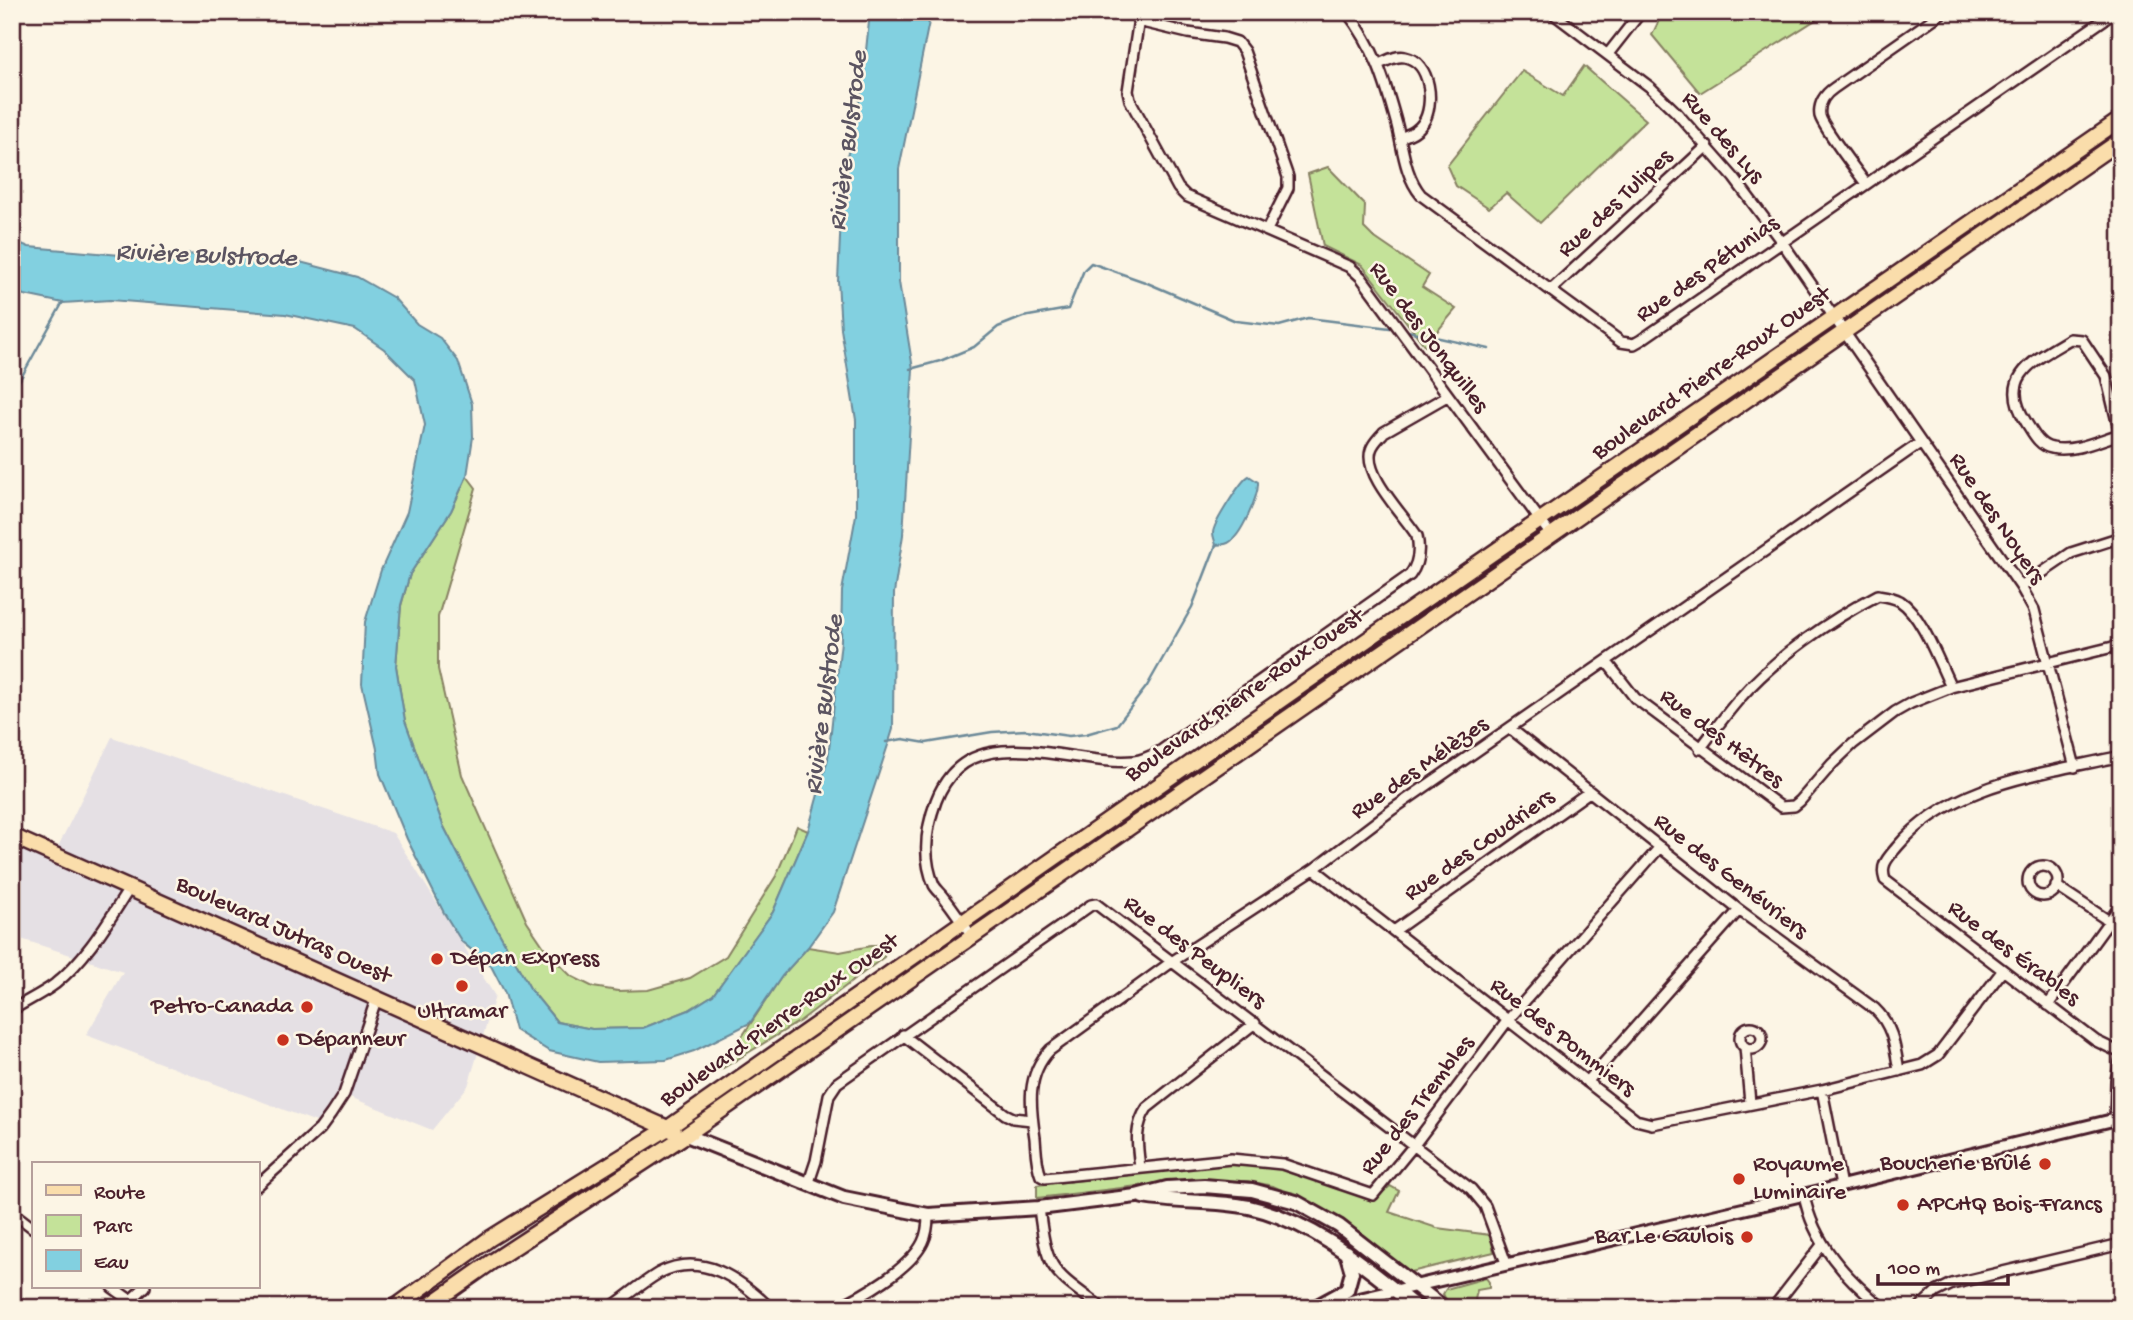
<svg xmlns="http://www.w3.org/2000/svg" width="2133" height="1320" font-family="'Gochi Hand',sans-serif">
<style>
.built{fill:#e5e0e4}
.green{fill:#c4e299;stroke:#878062;stroke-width:2}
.water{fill:#82d0e0;stroke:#6c8998;stroke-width:2}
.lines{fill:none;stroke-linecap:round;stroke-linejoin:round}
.stream{stroke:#6c8998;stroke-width:2.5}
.minor-casing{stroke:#4a1f2b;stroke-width:14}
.tertiary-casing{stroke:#4a1f2b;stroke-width:16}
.secondary-casing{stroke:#4a1f2b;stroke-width:18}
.primary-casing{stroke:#4a1f2b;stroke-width:19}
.minor{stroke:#fcf5e5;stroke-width:9}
.tertiary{stroke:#fcf5e5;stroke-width:10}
.secondary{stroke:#fcf5e5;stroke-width:12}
.primary{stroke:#faddab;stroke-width:14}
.poi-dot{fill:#c8321e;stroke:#fcf5e5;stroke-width:2.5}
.labels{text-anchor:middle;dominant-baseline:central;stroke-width:5;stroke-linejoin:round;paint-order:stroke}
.street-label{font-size:24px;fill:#4a1f2b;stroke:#fcf5e5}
.poi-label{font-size:24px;fill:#4a1f2b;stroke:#fcf5e5;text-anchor:start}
.water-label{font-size:26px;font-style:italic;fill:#5b5461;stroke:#fcf5e5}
</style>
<rect width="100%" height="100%" fill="#fcf5e5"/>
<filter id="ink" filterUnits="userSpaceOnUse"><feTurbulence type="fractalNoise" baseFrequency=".0143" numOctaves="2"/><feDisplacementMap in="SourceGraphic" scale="14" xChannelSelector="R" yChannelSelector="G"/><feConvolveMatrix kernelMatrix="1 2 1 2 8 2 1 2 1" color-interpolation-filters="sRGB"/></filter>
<g filter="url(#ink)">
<path class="built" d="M 112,737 L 393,833 L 495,996 L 468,1086 L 432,1130 L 340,1093 L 319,1123 L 86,1035 L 123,972 L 12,936 L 12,845 L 50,863 Z"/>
<path class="green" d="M 1663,12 L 1828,12 L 1700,93 L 1652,35 Z
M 1584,66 L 1646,120 L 1540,223 L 1506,193 L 1489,208 L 1456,186 L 1447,166 L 1522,71 L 1563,96 Z
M 1328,167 L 1365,205 L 1364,228 L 1372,236 L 1429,275 L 1422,287 L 1456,309 L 1425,346 L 1362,265 L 1323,246 L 1308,174 Z
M 467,476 L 476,488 L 438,617 L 438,669 L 462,775 L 527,922 L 548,953 L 571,976 L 593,987 L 618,991 L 648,990 L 690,978 L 726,956 L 776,876 L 797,826 L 808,831 L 773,912 L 713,995 L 689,1010 L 643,1028 L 592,1029 L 557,1022 L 531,990 L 489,915 L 443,825 L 405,721 L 396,666 L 401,606 L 410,574 L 451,511 Z
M 886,943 L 884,957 L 800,1021 L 720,1070 L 782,976 L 808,947 L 840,952 Z
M 1228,1164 L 1257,1165 L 1282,1169 L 1368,1199 L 1376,1198 L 1390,1186 L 1399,1191 L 1389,1212 L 1437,1228 L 1490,1235 L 1494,1252 L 1411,1272 L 1307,1202 L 1273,1186 L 1248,1181 L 1180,1181 L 1037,1198 L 1037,1185 Z
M 1486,1278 L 1489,1282 L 1489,1288 L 1477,1290 L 1475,1300 L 1482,1302 L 1477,1308 C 1462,1308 1450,1310 1443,1294 L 1446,1289 Z"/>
<path class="water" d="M 870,12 L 931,12 L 899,169 L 899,282 L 913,369 L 903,535 L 894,593 L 893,729 L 889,742 L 833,912 L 808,947 L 782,976 L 750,1023 L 694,1051 L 666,1060 L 598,1062 L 549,1051 L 515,1030 L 505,993 L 491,966 L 462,942 L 444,913 L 407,839 L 380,774 L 377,749 L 362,684 L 365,622 L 381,570 L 407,512 L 425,425 L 415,380 L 384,349 L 355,329 L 285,314 L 110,300 L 63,303 L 15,293 L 12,292 L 12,240 L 29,247 L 132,256 L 208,254 L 300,262 L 357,277 L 394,298 L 417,324 L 440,338 L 458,361 L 472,404 L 473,437 L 467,476 L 451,511 L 410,574 L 401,605 L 396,666 L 405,721 L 443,825 L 489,915 L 531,990 L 557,1022 L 592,1029 L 643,1028 L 689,1010 L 713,995 L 773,912 L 808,831 L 828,758 L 841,641 L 842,591 L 856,515 L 856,420 L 841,329 L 838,281 L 842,194 L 844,171 L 862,89 Z
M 1249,476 L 1258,482 C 1259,495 1241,537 1228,543 C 1224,545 1220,544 1216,545 C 1215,541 1213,537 1213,533 C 1213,524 1242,479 1249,476 Z"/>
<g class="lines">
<path class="stream" d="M 1408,331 L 1489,349
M 910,369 L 940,361 L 974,347 L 998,327 L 1023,317 L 1068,309 L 1084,270 L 1091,263 L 1145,282 L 1236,321 L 1279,326 L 1308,318 L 1390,328
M 12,394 L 63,302
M 886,742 L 903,739 L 926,743 L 992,732 L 1026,730 L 1069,736 L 1086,734 L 1117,725 L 1147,686 L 1192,607 L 1216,545"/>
<g class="minor-casing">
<path id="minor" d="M 1140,12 L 1128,91 L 1130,100 L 1178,188 L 1186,196 L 1350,267 L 1361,277 L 1551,535
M 1347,12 C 1375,48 1385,81 1397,125 C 1403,149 1405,176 1421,195 L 1621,342 L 1634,344 L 1641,340 L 2115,12
M 1551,12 L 1650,87 L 1676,112 L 1734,178 L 1782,242 L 2021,587 L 2034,610 L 2075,767
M 1138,21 L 1188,33 L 1224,38 L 1237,42 L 1244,51 L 1288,177 L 1288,188 L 1267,230
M 1608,54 L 1641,12
M 1379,64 C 1387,61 1396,55 1405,57 C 1431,62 1435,105 1423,123 C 1417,132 1409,134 1400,138
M 1866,184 C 1857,171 1823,128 1820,116 C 1818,104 1825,94 1834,88 L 1943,12
M 1551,290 L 1707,146
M 2121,434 L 2120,434 C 2100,440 2073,453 2052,448 C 2039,446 2033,433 2026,422 C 1997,376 2035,360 2070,339 L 2082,340 L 2106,376 L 2120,434 L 2121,437
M 2021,587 L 2071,553 L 2121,537
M 1606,661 L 1635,698 L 1781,807 L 1794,806 L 1800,801 L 1832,764 L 1853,744 L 1895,712 L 1911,703 L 1951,687 L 2121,645
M 1511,729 L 1739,910 L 1875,1009 C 1893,1026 1895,1047 1899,1071
M 1700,749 C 1713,732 1726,714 1740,698 C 1776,657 1830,620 1878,595 C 1885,596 1893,597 1900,601 C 1922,615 1939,663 1951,687
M 2121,756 C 2044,774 1950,783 1897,847 C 1887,859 1880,865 1885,880 L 2096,1041 L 2121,1053
M 1660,847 L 1508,1020 L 1414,1145 L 1373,1195 L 1282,1164 L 1231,1159 L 1045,1178 L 1041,1176 C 1036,1164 1036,1150 1035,1138 C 1030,1106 1026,1075 1050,1050 L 1173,961 L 1314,869 L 1393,809 L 1920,443
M2028 881a15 15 0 1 1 30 0a15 15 0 1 1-30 0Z
M 1314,869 L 1636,1120 L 1652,1124 L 1822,1090 L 1922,1065 L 1938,1055 L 2003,970
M 2056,886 L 2121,929
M 1394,931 L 1589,792
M 972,937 C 963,923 954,910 944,897 C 941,893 936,889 934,885 C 922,857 926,828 936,801 C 969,714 1069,767 1134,761 C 1143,760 1151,756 1159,752 L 1410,575 C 1419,563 1420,550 1417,536 C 1404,515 1363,475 1371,450 C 1373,443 1379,438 1384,432 L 1447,396
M 2048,1005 L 2121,905
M 12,1010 C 26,1001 42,994 55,984 C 87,958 107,923 129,889
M1740 1038a11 11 0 1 1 22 0a11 11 0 1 1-22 0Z
M 903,1035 L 1005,1114 L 1013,1118 L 1032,1120
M 1745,1047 L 1750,1103
M 1587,1082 L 1739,910
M 1822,1090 L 1841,1186
M 2115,1119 L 2116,1080 L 2121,1057
M 1140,1167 C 1137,1145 1134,1127 1147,1108 L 1255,1023
M 808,1185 L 816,1161 L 829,1095 L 837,1083 L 1091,905 L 1096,904 L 1471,1189 L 1485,1206 L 1506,1263
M 257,1186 L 320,1129 L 331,1114 L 344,1094 L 377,997
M 1804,1195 C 1813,1243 1846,1278 1883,1308
M 1039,1208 C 1047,1272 1051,1270 1102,1308
M 12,1212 L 33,1228
M 112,1287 L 130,1300
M 122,1308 L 145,1287
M 610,1308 C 626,1297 642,1283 659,1273 C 702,1251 740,1279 770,1308
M 836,1308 C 862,1296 910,1269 923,1242 C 927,1234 928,1225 928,1215
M 1773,1308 L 1822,1245
M 1919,1308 L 1936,1292 L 1952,1284 L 2121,1244"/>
</g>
<g class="tertiary-casing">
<path id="tertiary" d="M 1321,1308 L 1841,1186 L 2121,1118"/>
</g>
<g class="secondary-casing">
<path id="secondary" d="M 686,1135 L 844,1198 L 928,1215 L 1039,1208 L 1136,1196 L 1167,1188 L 1204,1186 L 1252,1190 L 1296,1202 L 1339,1226 L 1444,1308
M 1143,1197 C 1178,1203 1214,1200 1249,1207 C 1315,1222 1366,1267 1417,1308
M 1314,1308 L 1347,1290 L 1352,1272 L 1346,1252"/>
</g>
<g class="primary-casing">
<path id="primary" d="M 12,836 L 674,1131
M 394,1308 L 489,1239 L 668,1128 L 1384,628 L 2121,119
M 426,1308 L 493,1261 L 686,1135 L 2121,140"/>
</g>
<use href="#minor" class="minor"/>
<use href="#tertiary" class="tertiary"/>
<use href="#secondary" class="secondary"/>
<use href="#primary" class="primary"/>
</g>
</g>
<g class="poi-dot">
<circle cx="437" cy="959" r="7"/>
<circle cx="462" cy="986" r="7"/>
<circle cx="307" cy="1007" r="7"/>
<circle cx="283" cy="1040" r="7"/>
<circle cx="2045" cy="1164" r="7"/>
<circle cx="1739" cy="1179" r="7"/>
<circle cx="1903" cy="1205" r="7"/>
<circle cx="1747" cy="1237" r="7"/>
</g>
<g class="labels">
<g class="street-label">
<text transform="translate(1722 138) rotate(49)">Rue des Lys</text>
<text transform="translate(1616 204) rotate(-43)">Rue des Tulipes</text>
<text transform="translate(1708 270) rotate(-35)">Rue des Pétunias</text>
<text transform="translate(1428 338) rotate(53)">Rue des Jonquilles</text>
<text transform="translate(1712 374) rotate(-35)">Boulevard Pierre-Roux Ouest</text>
<text transform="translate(1996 519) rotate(56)">Rue des Noyers</text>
<text transform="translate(1245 696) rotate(-35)">Boulevard Pierre-Roux Ouest</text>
<text transform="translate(1721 739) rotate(37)">Rue des Hêtres</text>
<text transform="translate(1420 769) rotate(-35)">Rue des Mélèzes</text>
<text transform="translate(1480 846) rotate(-35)">Rue des Coudriers</text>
<text transform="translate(1730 877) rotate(38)">Rue des Genévriers</text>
<text transform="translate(283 931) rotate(24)">Boulevard Jutras Ouest</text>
<text transform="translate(1194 953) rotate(37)">Rue des Peupliers</text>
<text transform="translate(2013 954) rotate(37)">Rue des Érables</text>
<text transform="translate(780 1021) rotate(-35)">Boulevard Pierre-Roux Ouest</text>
<text transform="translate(1562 1038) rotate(38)">Rue des Pommiers</text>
<text transform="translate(1418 1106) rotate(-52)">Rue des Trembles</text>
</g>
<g class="poi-label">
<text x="451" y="959">Dépan Express</text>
<text x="293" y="1007" text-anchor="end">Petro-Canada</text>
<text x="462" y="1012" text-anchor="middle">Ultramar</text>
<text x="297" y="1040">Dépanneur</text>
<text x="2031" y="1164" text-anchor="end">Boucherie Brûlé</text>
<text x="1753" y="1165">Royaume<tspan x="1753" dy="28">Luminaire</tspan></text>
<text x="1917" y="1205">APCHQ Bois-Francs</text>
<text x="1733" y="1237" text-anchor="end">Bar Le Gaulois</text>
</g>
<g class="water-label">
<text transform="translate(850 141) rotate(-83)">Rivière Bulstrode</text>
<text transform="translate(206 257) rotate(2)">Rivière Bulstrode</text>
<text transform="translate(826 705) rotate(-83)">Rivière Bulstrode</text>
</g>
</g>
<rect width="2133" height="1320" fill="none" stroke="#fcf5e5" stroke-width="42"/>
<rect x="21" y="21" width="2091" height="1278" fill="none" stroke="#4a1f2b" stroke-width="2.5" filter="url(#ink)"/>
<rect x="32" y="1162" width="228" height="126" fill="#fcf5e5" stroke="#b59f9b" stroke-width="2"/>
<rect x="46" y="1185" width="35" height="10" fill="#faddab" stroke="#b59f9b" stroke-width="2"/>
<text x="94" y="1198" font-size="21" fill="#4a1f2b">Route</text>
<rect x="46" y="1215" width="35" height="21" fill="#c4e299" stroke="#b59f9b" stroke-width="2"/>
<text x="94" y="1232" font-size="21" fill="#4a1f2b">Parc</text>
<rect x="46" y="1250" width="35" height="21" fill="#82d0e0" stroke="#b59f9b" stroke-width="2"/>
<text x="94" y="1268" font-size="21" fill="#4a1f2b">Eau</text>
<path d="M1878 1274v10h130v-10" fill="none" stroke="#4a1f2b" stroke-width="3.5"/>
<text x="1888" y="1274" font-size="21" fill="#4a1f2b" stroke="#fcf5e5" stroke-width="5" paint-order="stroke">100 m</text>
</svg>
